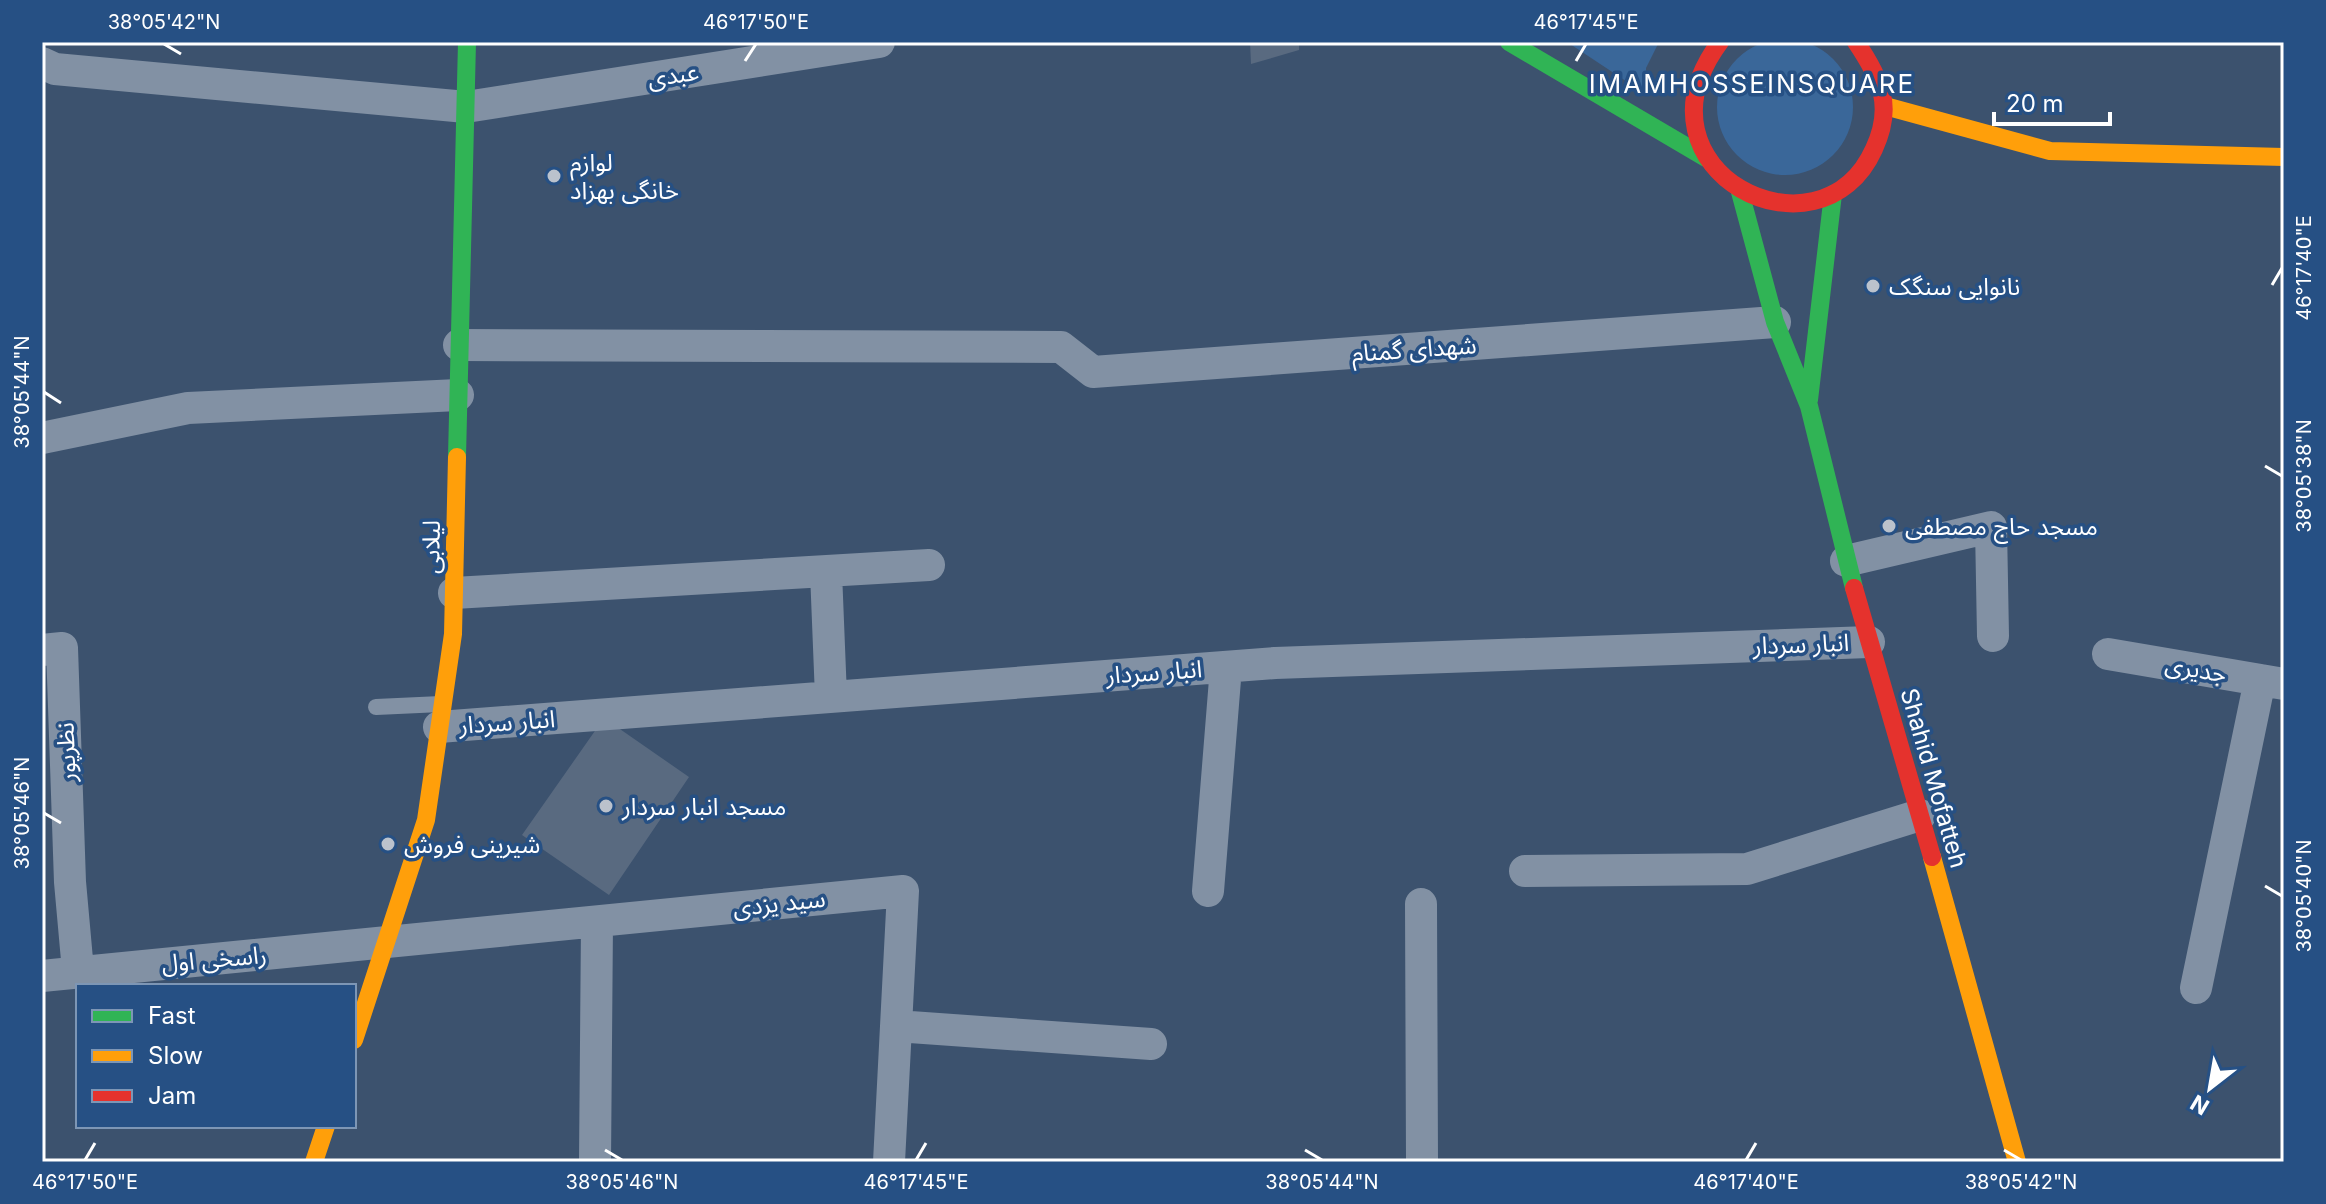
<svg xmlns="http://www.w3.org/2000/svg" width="2326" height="1204" font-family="Inter,'Noto Sans Arabic',sans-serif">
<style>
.green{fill:#3a6799}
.building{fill:#596a80}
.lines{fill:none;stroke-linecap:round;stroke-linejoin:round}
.lane{stroke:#8291a4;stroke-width:16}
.street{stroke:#8291a4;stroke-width:32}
.fast{stroke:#30b455;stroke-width:18}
.slow{stroke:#ff9f0a;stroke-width:18}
.jam{stroke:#e5322d;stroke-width:18}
.ticks{fill:none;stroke:#fff;stroke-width:3}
.poi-dot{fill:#bbc2cc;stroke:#265084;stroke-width:3}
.labels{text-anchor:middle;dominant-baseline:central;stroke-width:7;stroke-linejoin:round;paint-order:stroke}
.street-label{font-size:24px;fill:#fff;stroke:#265084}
.poi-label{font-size:24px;fill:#fff;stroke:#265084;text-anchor:start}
.neighbourhood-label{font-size:26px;letter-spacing:2px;fill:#fff;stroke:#265084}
.neatline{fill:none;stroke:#fff;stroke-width:3}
.ticks-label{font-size:20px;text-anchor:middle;fill:#fff}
</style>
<rect width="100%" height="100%" fill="#3c526e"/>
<path class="green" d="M1717 107a68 68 0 1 1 136 0a68 68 0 1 1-136 0Z
M 1567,42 L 1659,42 L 1646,68 L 1647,95 Z"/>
<path class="building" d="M 1250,42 L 1299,42 L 1299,50 L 1251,64 Z
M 604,718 L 689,777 L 609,895 L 522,835 Z"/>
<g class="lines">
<path class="lane" d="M 376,707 L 441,704"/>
<path class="street" d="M 42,63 L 55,69 L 466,107 L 879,42
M 459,345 L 1061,347 L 1093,372 L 1775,322
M 42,438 L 188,408 L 458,395
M 1846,561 L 1991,527 L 1993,636
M 826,572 L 831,697
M 454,593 L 929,565
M 42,650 L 62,648 L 70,882 L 78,971
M 2108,654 L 2284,684
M 439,727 L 1275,663 L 1869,642
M 1525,871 L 1747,869 L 1920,815
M 1208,891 L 1226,667
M 1421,904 L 1422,1162
M 42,976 L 903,891 L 889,1162
M 2196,988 L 2260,680
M 896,1026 L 1151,1044
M 595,1162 L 597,922"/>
<path class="fast" d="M 1509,42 L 1706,158
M 1740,192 L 1775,322 L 1809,406 L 1854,588
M 1809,400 L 1833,194
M 457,457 L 467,42"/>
<path class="slow" d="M 1885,106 L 2050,151 L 2284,157
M 1932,857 L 2017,1162
M 354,1040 L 426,820 L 453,634 L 457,457
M 314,1162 L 326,1126"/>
<path class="jam" d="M 1720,42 C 1624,171 1820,269 1874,149 C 1894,106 1881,79 1856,42
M 1854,588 L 1932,857"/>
</g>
<path class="ticks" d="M 164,44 L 181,54M 745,61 L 756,44M 1576,61 L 1586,44M 2272,285 L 2282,268M 44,392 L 61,403M 2265,466 L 2282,476M 44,813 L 61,823M 2265,886 L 2282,896M 605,1150 L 622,1160M 1305,1150 L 1322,1160M 2004,1150 L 2021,1160M 85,1160 L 95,1143M 916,1160 L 926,1143M 1746,1160 L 1756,1143"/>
<g class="poi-dot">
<circle cx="554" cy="176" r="8"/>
<circle cx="1873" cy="286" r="8"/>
<circle cx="1889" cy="526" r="8"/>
<circle cx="606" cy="806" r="8"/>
<circle cx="388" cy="844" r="8"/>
</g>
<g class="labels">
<g class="street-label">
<text transform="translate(673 75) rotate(-9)">عبدی</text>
<text transform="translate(1414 349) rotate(-4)">شهدای گمنام</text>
<text transform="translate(431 547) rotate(-89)">لیلابی</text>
<text transform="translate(1801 644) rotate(-2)">انبار سردار</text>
<text transform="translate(2196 669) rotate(10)">جدیری</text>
<text transform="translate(1154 672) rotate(-4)">انبار سردار</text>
<text transform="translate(507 722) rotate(-4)">انبار سردار</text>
<text transform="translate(66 752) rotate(-92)">نظرپور</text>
<text transform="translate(1934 778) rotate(74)">Shahid Mofatteh</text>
<text transform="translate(779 903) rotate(-6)">سید یزدی</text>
<text transform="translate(214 959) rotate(-5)">راسخی اول</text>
</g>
<g class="poi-label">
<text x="570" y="162">لوازم<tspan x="570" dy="28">خانگی بهزاد</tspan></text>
<text x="1889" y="286">نانوایی سنگک</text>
<text x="1905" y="526">مسجد حاج مصطفی</text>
<text x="622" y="806">مسجد انبار سردار</text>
<text x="404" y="844">شیرینی فروش</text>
</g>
<g class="neighbourhood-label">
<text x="1752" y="83">IMAMHOSSEINSQUARE</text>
</g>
</g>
<rect width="2326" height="1204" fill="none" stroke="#265084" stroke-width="88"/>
<rect x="76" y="984" width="280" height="144" fill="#265084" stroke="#7d96b5" stroke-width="2"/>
<rect x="92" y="1010" width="40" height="12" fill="#30b455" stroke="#7d96b5" stroke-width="2"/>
<text x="148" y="1024" font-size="24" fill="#ffffff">Fast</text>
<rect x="92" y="1050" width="40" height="12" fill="#ff9f0a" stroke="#7d96b5" stroke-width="2"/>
<text x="148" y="1064" font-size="24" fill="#ffffff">Slow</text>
<rect x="92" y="1090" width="40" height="12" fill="#e5322d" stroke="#7d96b5" stroke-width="2"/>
<text x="148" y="1104" font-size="24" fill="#ffffff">Jam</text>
<g transform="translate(2210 1088) rotate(211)" stroke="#265084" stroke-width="6" paint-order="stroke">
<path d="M0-6L14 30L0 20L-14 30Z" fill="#ffffff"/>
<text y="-12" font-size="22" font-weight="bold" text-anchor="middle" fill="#ffffff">N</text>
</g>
<path d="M1994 112v12h116v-12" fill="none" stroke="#ffffff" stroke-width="4"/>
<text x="2006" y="112" font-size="24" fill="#ffffff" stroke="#265084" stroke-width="6" paint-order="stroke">20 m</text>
<rect x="44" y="44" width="2238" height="1116" class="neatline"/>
<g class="ticks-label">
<text x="164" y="29">38°05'42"N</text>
<text x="756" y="29">46°17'50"E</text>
<text x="1586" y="29">46°17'45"E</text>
<text transform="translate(2304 268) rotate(-90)" y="7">46°17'40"E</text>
<text transform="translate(22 392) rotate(-90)" y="7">38°05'44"N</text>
<text transform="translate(2304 476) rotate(-90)" y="7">38°05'38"N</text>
<text transform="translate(22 813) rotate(-90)" y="7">38°05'46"N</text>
<text transform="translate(2304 896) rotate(-90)" y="7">38°05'40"N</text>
<text x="85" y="1189">46°17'50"E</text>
<text x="622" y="1189">38°05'46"N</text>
<text x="916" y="1189">46°17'45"E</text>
<text x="1322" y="1189">38°05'44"N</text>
<text x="1746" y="1189">46°17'40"E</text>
<text x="2021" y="1189">38°05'42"N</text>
</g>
</svg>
